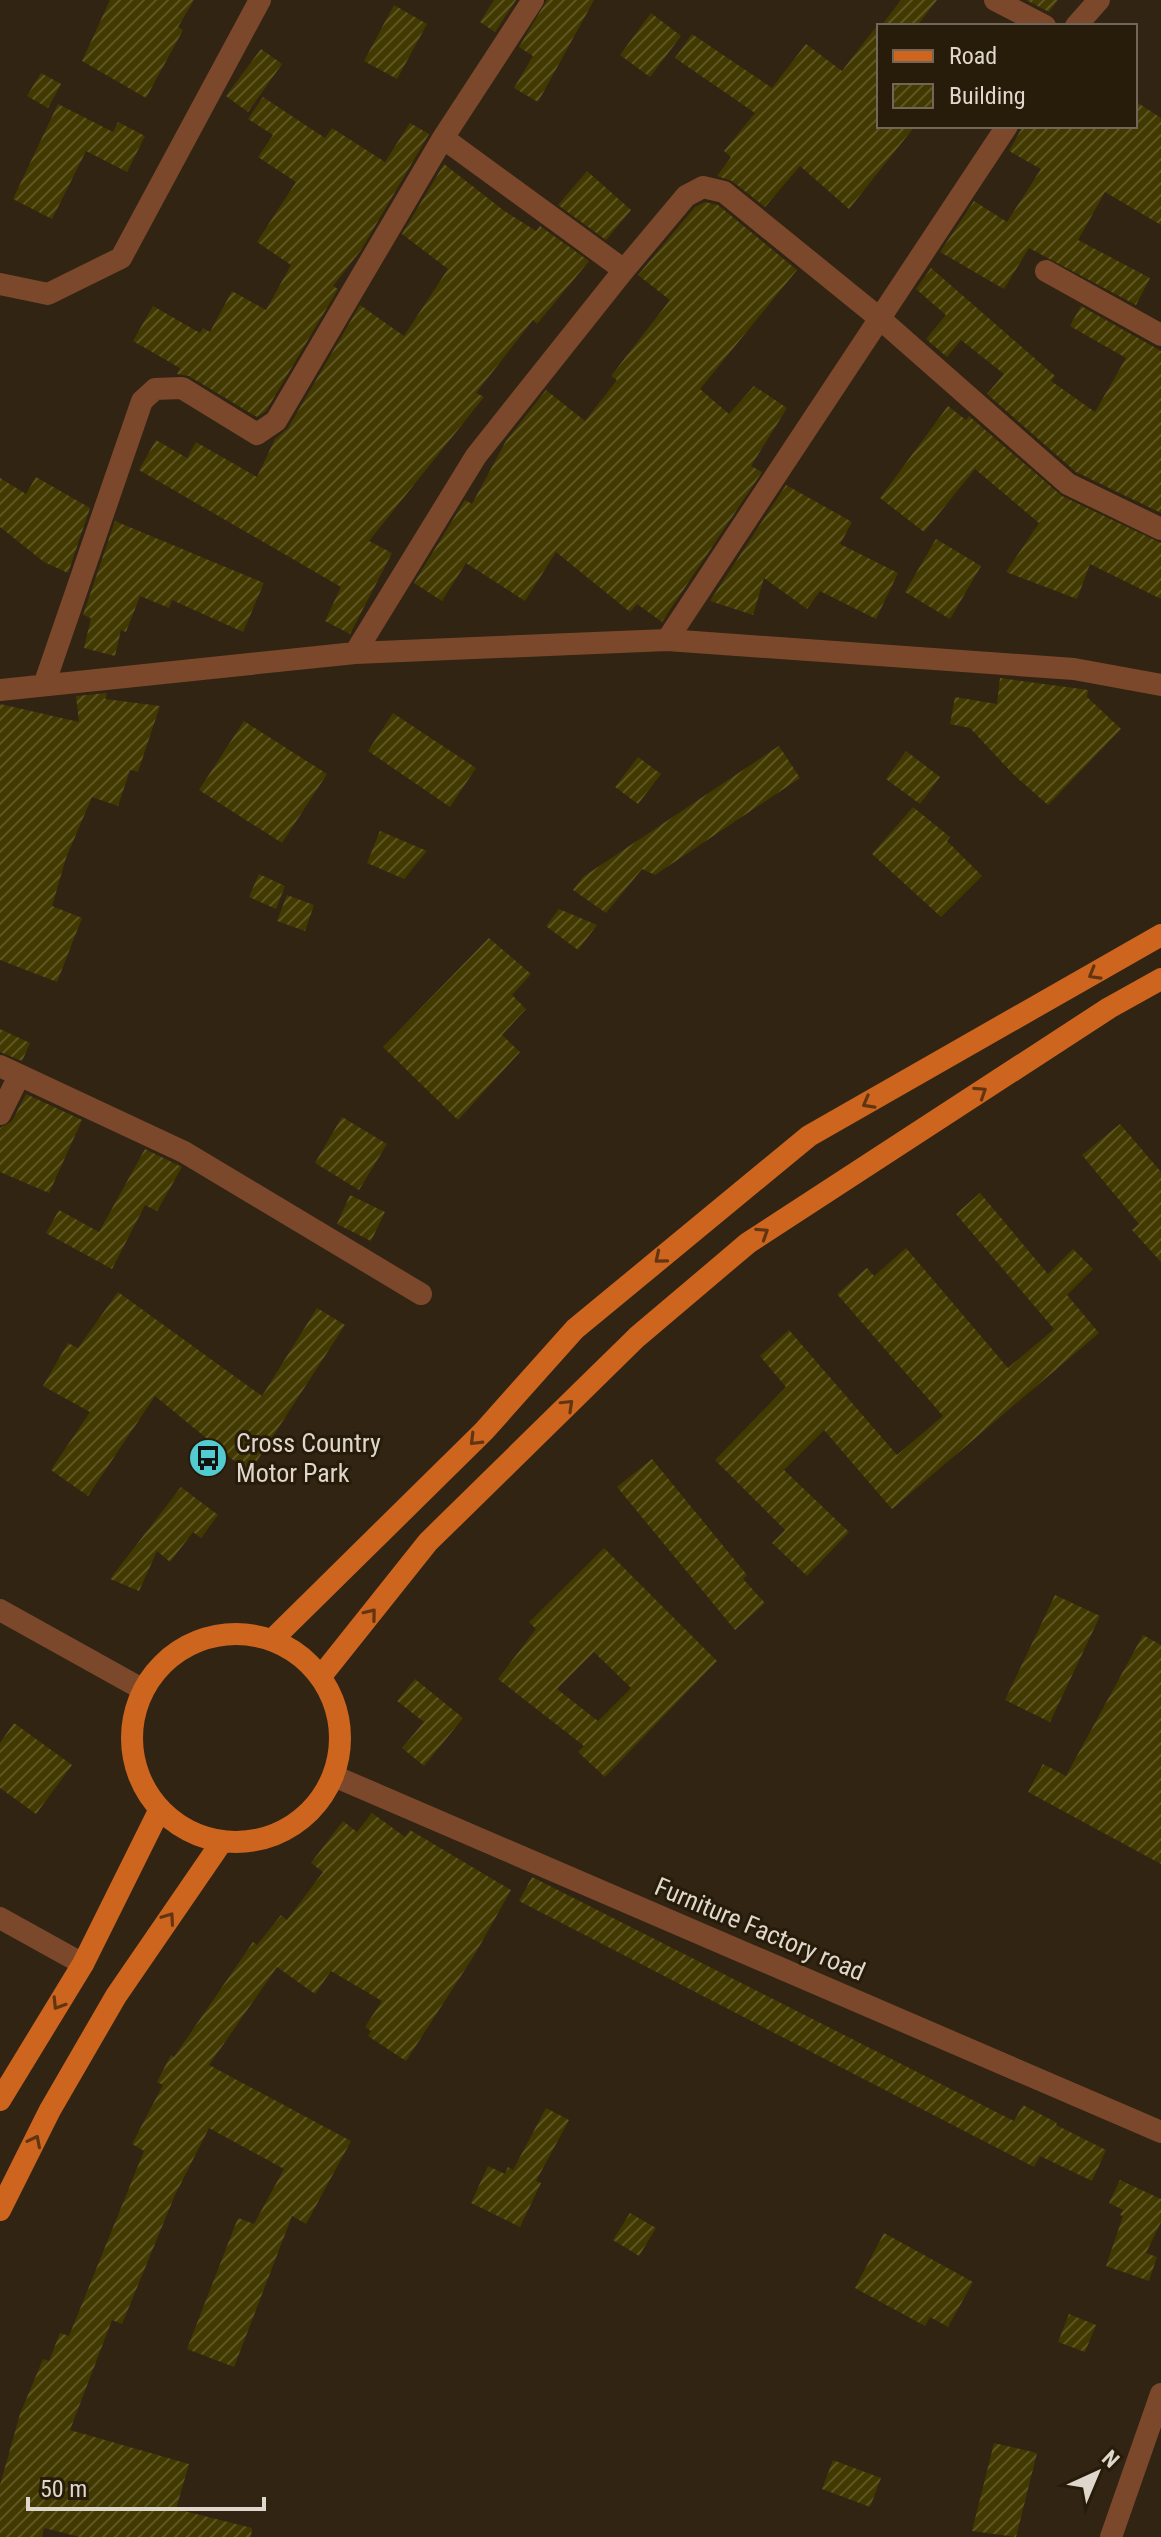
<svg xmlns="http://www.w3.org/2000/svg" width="1161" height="2537" font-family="'Roboto Condensed',sans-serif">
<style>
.building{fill:url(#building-hatch);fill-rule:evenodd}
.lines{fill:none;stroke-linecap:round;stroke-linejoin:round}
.minor{stroke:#7b482c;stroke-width:22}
.tertiary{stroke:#7b482c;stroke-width:22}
.primary{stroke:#cd651e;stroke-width:22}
.oneway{stroke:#613510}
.labels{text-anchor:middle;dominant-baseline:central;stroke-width:6;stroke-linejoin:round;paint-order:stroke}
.poi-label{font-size:26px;fill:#dfd7cc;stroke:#271b09;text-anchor:start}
.street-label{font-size:26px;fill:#dfd7cc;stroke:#271b09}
</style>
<defs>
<pattern id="building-hatch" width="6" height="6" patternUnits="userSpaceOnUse" patternTransform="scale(2)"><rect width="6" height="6" fill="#423900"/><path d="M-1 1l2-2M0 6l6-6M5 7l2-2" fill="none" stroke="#5d5524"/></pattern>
</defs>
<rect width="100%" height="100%" fill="#312413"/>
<path class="building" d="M 110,0 L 194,0 L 178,27 L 183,30 L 146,98 L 82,61 Z
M 494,0 L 516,0 L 495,32 L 480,22 Z
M 547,0 L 594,0 L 538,102 L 514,88 L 533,56 L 519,47 Z
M 901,0 L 937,0 L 917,26 L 881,26 Z
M 1026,0 L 1058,0 L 1049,12 Z
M 394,5 L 427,24 L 397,79 L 364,61 Z
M 651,13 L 681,36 L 650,77 L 620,55 Z
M 879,23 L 879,126 L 915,126 L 849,209 L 800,166 L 765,207 L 732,181 L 717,176 L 731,157 L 724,151 L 755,113 L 675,58 L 692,34 L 772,88 L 806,44 L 842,71 Z
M 261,49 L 282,64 L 248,112 L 226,96 Z
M 41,73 L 61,84 L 48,108 L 27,96 Z
M 263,97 L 325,138 L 332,128 L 385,162 L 410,123 L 429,134 L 361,250 L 333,286 L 338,289 L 266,411 L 257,417 L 189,376 L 177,374 L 180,368 L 133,341 L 153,306 L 200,333 L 203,328 L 210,332 L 232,291 L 266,310 L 291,265 L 257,242 L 296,182 L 258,157 L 273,135 L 248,119 Z
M 1135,101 L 1161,118 L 1161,225 L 1105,192 L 1078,240 L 1150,278 L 1136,305 L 1029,248 L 1004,289 L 940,252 L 974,201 L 1007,222 L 1041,169 L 1009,151 L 1023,126 L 1135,126 Z
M 58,104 L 113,132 L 118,122 L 145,136 L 127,172 L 86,151 L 52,219 L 13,199 Z
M 444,164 L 503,210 L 536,231 L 540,226 L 589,261 L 537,324 L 533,320 L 476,393 L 484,397 L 369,541 L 392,553 L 350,634 L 325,621 L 341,587 L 139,470 L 156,440 L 187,458 L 196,442 L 257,477 L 275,439 L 288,428 L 360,305 L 404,336 L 448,269 L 402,234 Z
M 587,171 L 631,210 L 606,240 L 558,205 Z
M 705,202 L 718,205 L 797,270 L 700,389 L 729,414 L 754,386 L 787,408 L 751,466 L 762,472 L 662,622 L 637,604 L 630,612 L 556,552 L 525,601 L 466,563 L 442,601 L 414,583 L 465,500 L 472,504 L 506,441 L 546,390 L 585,421 L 617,380 L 611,376 L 670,300 L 638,275 L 695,207 Z
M 931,268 L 1055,376 L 1051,381 L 1095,412 L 1126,358 L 1070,326 L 1081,306 L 1161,351 L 1161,513 L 1076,472 L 987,394 L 1004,374 L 961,340 L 947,357 L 926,339 L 946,315 L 916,289 Z
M 948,406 L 966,420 L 969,416 L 1062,496 L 1161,543 L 1161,599 L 1090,564 L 1077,599 L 1006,572 L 1039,523 L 975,469 L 924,532 L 880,498 Z
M 36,477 L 90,508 L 68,573 L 44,562 L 0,527 L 0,478 L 26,494 Z
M 786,485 L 852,522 L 840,544 L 898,573 L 876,619 L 820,591 L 807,609 L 764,578 L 753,615 L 710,601 Z
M 115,521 L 264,583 L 243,632 L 172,600 L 169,608 L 140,596 L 126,632 L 121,630 L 115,656 L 84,648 L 91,618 L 83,615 Z
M 936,539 L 981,566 L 950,619 L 905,592 Z
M 1000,678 L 1088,690 L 1087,697 L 1121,729 L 1048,805 L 1013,774 L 970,728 L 950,724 L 955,697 L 997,704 Z
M 107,693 L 105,699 L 160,706 L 138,772 L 130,770 L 118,806 L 92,797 L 66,858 L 52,906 L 82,918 L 57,982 L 0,960 L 0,704 L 79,722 L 76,696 Z
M 393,713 L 476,768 L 450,807 L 368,751 Z
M 244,721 L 327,774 L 282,843 L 199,790 Z
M 779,746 L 800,778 L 655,875 L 642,869 L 606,913 L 573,890 L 583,877 Z
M 906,751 L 940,777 L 920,804 L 886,779 Z
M 638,757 L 661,774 L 638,804 L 615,787 Z
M 913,807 L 950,837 L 947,841 L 982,876 L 941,917 L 872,854 Z
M 380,831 L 427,851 L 404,879 L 367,863 Z
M 259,874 L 285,886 L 276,909 L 249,897 Z
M 287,895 L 314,905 L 305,931 L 277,921 Z
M 559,909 L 597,925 L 578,950 L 546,926 Z
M 489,938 L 531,974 L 512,995 L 526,1009 L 502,1035 L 520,1052 L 458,1120 L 383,1047 Z
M 0,1029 L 30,1043 L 22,1061 L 0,1052 Z
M 26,1094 L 82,1120 L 49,1193 L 0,1172 L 0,1128 L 12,1121 Z
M 342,1117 L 387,1144 L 359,1190 L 315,1163 Z
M 1120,1124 L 1161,1172 L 1161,1262 L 1132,1230 L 1139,1224 L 1082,1155 Z
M 145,1149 L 182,1167 L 157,1211 L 145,1205 L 112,1269 L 46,1233 L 59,1210 L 99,1232 Z
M 980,1193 L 1048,1274 L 1073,1249 L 1093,1269 L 1067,1295 L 1099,1333 L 892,1509 L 824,1430 L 784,1470 L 849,1532 L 807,1576 L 772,1543 L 785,1530 L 715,1460 L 786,1387 L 760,1356 L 789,1330 L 897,1455 L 943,1416 L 837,1294 L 867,1268 L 874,1276 L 906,1248 L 1008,1368 L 1054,1329 L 956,1214 Z
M 350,1195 L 385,1212 L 371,1241 L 337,1224 Z
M 118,1292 L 262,1396 L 317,1308 L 345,1325 L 249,1473 L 155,1396 L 88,1496 L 51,1470 L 90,1412 L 43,1386 L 68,1343 L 78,1348 Z
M 652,1459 L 747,1575 L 743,1579 L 765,1603 L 735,1630 L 617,1487 Z
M 181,1487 L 218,1515 L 201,1538 L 193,1532 L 170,1562 L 157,1551 L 139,1591 L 110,1579 Z
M 604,1548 L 717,1661 L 605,1777 L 578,1752 L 584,1746 L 498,1679 L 536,1629 L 529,1622 ZM 594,1652 L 631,1688 L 598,1721 L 557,1689 Z
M 1055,1595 L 1100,1616 L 1050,1722 L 1005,1700 Z
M 1143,1635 L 1161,1645 L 1161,1864 L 1028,1792 L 1043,1764 L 1066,1776 Z
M 415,1679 L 463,1718 L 424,1766 L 402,1748 L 424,1722 L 397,1701 Z
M 14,1723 L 72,1765 L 36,1814 L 0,1788 L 0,1743 Z
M 372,1813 L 405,1837 L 410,1830 L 511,1890 L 475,1954 L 406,2061 L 368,2036 L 371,2031 L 365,2027 L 382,2001 L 331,1971 L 315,1994 L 277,1967 L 209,2065 L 351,2141 L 306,2224 L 292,2216 L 234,2367 L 187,2349 L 238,2218 L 254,2224 L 284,2169 L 209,2128 L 175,2195 L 122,2324 L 112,2320 L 70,2430 L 189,2464 L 176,2509 L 252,2528 L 251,2537 L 80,2537 L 44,2528 L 42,2537 L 0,2537 L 0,2485 L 20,2414 L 43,2359 L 49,2361 L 60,2333 L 69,2336 L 144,2151 L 132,2144 L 163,2085 L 157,2082 L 171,2055 L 174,2057 L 253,1942 L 257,1945 L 281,1915 L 287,1920 L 323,1872 L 311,1863 L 343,1821 L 357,1832 Z
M 532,1877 L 1014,2121 L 1023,2105 L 1057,2123 L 1056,2125 L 1106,2150 L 1092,2181 L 1040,2156 L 1034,2167 L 519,1901 Z
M 546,2108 L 569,2120 L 536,2181 L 541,2183 L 520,2227 L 471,2203 L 488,2166 L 505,2174 L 508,2167 L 513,2170 Z
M 1120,2180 L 1161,2199 L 1161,2222 L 1146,2253 L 1157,2257 L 1149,2281 L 1106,2266 L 1123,2216 L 1120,2215 L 1123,2210 L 1109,2203 Z
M 630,2213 L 656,2228 L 639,2256 L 613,2240 Z
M 884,2233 L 973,2282 L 948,2327 L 930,2317 L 925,2326 L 855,2288 Z
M 1069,2314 L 1096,2325 L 1085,2352 L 1058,2342 Z
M 994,2443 L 1037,2453 L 1016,2537 L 972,2531 Z
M 833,2460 L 881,2478 L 870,2507 L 822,2489 Z"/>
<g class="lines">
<path class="minor" d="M 995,0 L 1045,26
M 1076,26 L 1099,0
M 443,138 L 624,270
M 1046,271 L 1161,335
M 0,284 L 48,294 L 121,258 L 260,0
M 667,640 L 1007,126
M 355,653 L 476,456 L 624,270 L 686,196 L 703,187 L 724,192 L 878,317 L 1068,484 L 1161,529
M 44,685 L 142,401 L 155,389 L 182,388 L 257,434 L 276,421 L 443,138 L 533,0
M 0,690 L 355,653 L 667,640 L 1074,669 L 1161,685
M 0,1066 L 184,1152 L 421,1294
M 0,1114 L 19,1076
M 336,1777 L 1161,2132
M 0,1918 L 83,1964
M 1111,2537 L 1161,2394"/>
<path class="tertiary" d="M 0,1610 L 142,1689"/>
<path class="primary" d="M132 1738a104 104 0 1 1 208 0a104 104 0 1 1-208 0Z
M 273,1639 L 484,1431 L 575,1329 L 809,1136 L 1161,935
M 322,1675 L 428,1542 L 637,1337 L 748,1243 L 1109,1008 L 1161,979
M 0,2100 L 83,1964 L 159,1811
M 0,2210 L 50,2110 L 116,1996 L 221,1843"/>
</g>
<defs><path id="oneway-chevron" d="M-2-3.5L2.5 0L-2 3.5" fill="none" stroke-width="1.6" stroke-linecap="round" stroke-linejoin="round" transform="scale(2)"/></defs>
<g class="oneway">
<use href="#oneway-chevron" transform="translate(1094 974) rotate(150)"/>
<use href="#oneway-chevron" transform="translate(981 1092) rotate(-33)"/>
<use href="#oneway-chevron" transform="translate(868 1103) rotate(151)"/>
<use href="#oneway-chevron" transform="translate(763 1233) rotate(-33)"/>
<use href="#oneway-chevron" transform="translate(660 1258) rotate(140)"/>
<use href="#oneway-chevron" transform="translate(568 1405) rotate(-44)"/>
<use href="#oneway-chevron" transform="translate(475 1440) rotate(135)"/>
<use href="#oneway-chevron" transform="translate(371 1614) rotate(-51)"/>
<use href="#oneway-chevron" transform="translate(169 1918) rotate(-55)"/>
<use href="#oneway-chevron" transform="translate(58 2004) rotate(122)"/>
<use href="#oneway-chevron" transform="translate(35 2141) rotate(-63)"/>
</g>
<defs>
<g id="bus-disc" transform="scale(2)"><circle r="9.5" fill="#52ccd0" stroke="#271b09"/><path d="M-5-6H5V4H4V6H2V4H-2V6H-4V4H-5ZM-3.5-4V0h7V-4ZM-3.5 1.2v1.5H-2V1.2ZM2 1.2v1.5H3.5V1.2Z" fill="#111"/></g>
</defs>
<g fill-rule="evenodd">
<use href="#bus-disc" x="208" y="1458"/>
</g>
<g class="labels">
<g class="poi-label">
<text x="236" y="1443">Cross Country<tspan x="236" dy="30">Motor Park</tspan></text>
</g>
<g class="street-label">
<text transform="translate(760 1929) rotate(23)">Furniture Factory road</text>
</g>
</g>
<rect x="877" y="24" width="260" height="104" fill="#271b09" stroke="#716657" stroke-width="2"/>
<rect x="893" y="50" width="40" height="12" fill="#cd651e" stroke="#716657" stroke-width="2"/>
<text x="949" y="64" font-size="24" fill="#dfd7cc">Road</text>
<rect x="893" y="84" width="40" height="24" fill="url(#building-hatch)" stroke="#716657" stroke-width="2"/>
<text x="949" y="104" font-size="24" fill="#dfd7cc">Building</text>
<g transform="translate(1097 2473) rotate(44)" stroke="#271b09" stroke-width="6" paint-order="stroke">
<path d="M0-6L14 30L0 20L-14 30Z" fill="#dfd7cc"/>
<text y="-12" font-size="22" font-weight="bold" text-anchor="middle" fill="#dfd7cc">N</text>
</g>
<path d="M28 2497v12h236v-12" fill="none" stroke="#dfd7cc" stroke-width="4"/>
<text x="40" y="2497" font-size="24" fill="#dfd7cc" stroke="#271b09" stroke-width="6" paint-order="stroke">50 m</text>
</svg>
